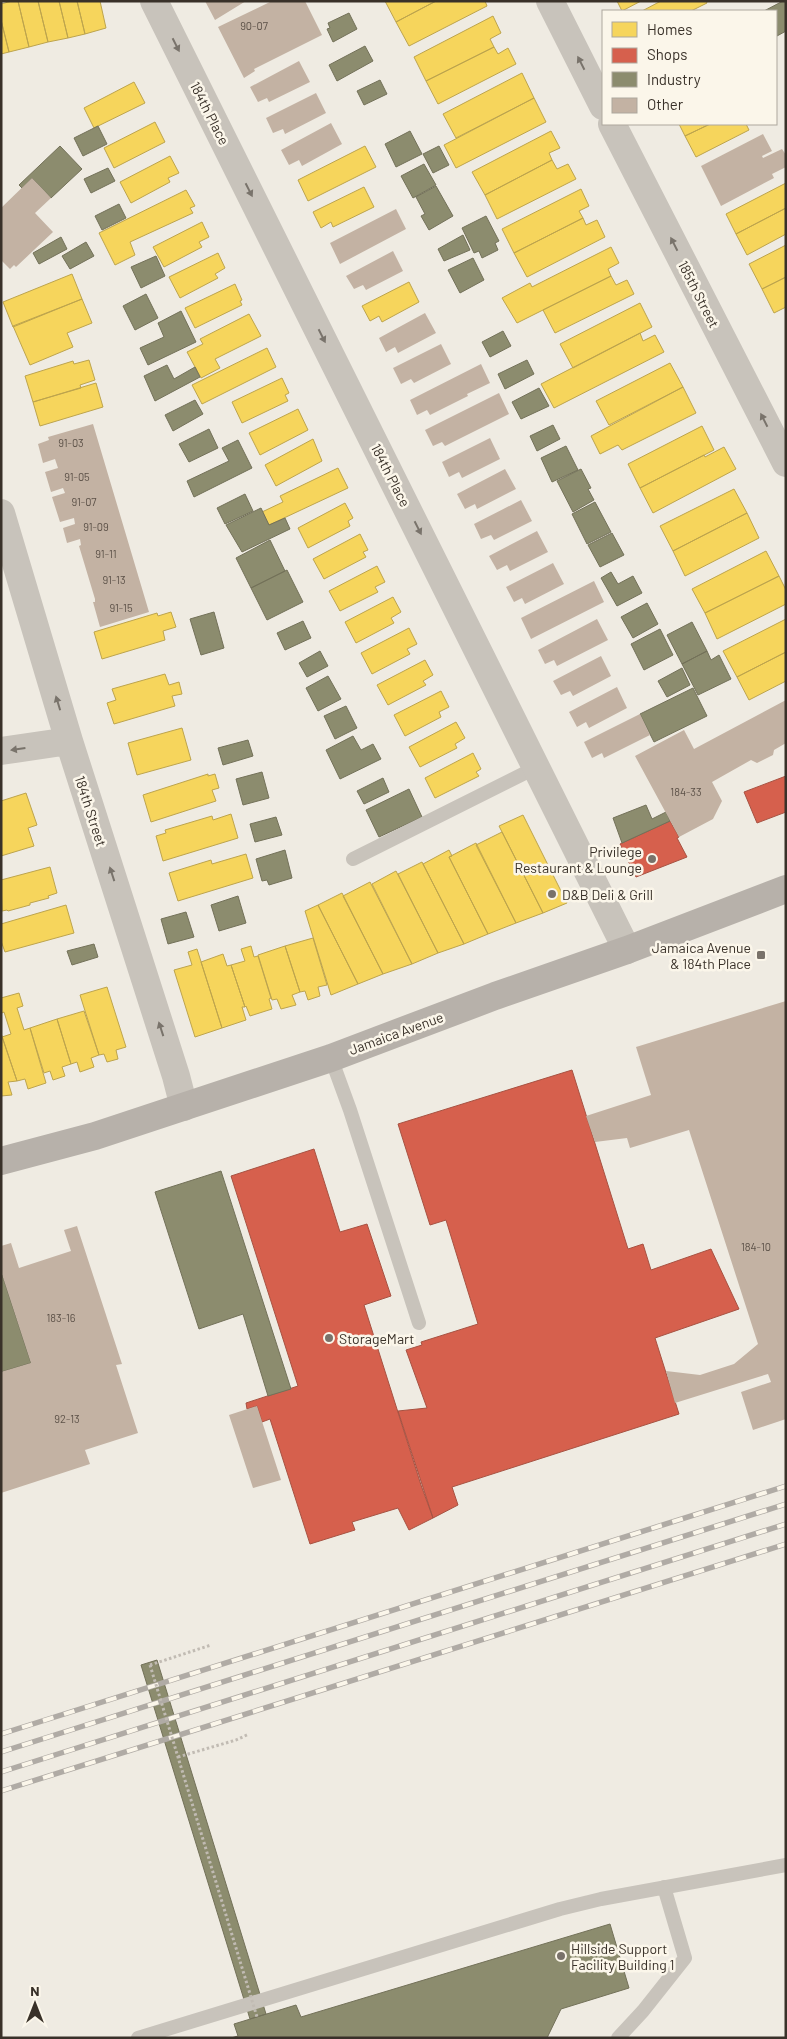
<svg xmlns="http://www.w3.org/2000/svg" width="787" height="2039" font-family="Barlow,sans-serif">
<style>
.homes{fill:#f6d55c;stroke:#bda44d}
.shops{fill:#d6604d;stroke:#a75242}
.industry{fill:#8c8c6e;stroke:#737159}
.building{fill:#c3b2a3}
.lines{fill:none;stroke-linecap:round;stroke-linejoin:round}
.path{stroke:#c1bbb3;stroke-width:3;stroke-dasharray:2.5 2.5;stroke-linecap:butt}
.lane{stroke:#c8c3bb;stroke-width:14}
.street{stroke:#c8c3bb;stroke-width:28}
.primary{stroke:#b7b1aa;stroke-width:28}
.rail-casing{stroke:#b0aba5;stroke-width:5.5}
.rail{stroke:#fbf6ea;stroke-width:4;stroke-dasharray:11;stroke-linecap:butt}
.path-bridge{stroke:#c1bbb3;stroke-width:3;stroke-dasharray:2.5 2.5;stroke-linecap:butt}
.oneway{fill:#79736b}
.poi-dot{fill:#79726a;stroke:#fbf6ea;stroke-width:2}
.labels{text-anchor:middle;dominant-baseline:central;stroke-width:5;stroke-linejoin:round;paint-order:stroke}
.number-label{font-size:11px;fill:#5c5148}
.street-label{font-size:14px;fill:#393129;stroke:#fbf6ea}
.poi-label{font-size:14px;fill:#393129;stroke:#fbf6ea;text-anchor:start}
</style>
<rect width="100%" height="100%" fill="#efebe2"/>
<path class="homes" d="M 12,1 L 18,1 L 29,47 L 9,52 L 1,20 L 1,4 Z
M 18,1 L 38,1 L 48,42 L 29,47 Z
M 38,1 L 59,1 L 68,38 L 48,42 Z
M 59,1 L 77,1 L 85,34 L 68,38 Z
M 77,1 L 100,1 L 106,28 L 85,34 Z
M 385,1 L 436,1 L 396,22 Z
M 436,1 L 485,1 L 487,6 L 409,46 L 396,22 Z
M 617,1 L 641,1 L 622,11 Z
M 661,1 L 706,1 L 707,3 L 691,11 L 642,11 Z
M 493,16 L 501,33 L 490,39 L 494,47 L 426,81 L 414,57 Z
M 1,20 L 9,52 L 1,54 Z
M 494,47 L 498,54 L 508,48 L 516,64 L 438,104 L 426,81 Z
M 522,73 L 534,98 L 456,138 L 443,114 Z
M 134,82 L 145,103 L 94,128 L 84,108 Z
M 534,98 L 546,122 L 456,168 L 444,145 Z
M 155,122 L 165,142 L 114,168 L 104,148 Z
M 679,124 L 710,124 L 685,136 Z
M 710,124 L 746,124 L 749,130 L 696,157 L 685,136 Z
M 551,131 L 560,148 L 549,153 L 552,160 L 485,195 L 472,172 Z
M 365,146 L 376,167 L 308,201 L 298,180 Z
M 170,156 L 179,173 L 168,178 L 170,182 L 131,203 L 120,182 Z
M 552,160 L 557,169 L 568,164 L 576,179 L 497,219 L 485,195 Z
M 786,183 L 786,208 L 736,234 L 726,214 Z
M 364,187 L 374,207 L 333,227 L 331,222 L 321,228 L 313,212 Z
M 581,189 L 589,206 L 579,211 L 583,218 L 514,253 L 502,229 Z
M 186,190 L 195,206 L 190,208 L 193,213 L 130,242 L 135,255 L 115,265 L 99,233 Z
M 786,208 L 786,234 L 747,255 L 736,234 Z
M 583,218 L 586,225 L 597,220 L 605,237 L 527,277 L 514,253 Z
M 202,222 L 209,237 L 199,242 L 202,247 L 164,267 L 153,247 Z
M 786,245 L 786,277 L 762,289 L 749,264 Z
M 611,247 L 619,263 L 608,269 L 611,276 L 517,323 L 502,298 L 530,283 L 532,287 Z
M 218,253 L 225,268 L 215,274 L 218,278 L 180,298 L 169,277 Z
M 72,274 L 82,299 L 13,327 L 3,302 Z
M 611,276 L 616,285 L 627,280 L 634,294 L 555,333 L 543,310 Z
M 786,277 L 786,307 L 774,313 L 762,289 Z
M 409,282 L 419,302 L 382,322 L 379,316 L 370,321 L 362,306 Z
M 235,284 L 242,300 L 240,301 L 242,305 L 195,328 L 185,308 Z
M 82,299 L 92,323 L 67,333 L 73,347 L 30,365 L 13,326 Z
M 640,303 L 652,327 L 573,368 L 560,344 Z
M 249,314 L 261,336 L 215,359 L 220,368 L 201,378 L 187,352 L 203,344 L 200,339 Z
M 640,333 L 643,341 L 655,335 L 664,352 L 554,408 L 541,384 Z
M 267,348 L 276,367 L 202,404 L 192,385 Z
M 89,360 L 95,380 L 80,385 L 81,388 L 33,402 L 25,376 L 73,361 L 74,364 Z
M 670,363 L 683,387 L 609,425 L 596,401 Z
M 282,378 L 289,393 L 285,395 L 288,401 L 242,423 L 232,402 Z
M 96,383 L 103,407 L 40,426 L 33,402 Z
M 683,387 L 696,413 L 622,450 L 618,445 L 600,454 L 591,436 Z
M 298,409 L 308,430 L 260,455 L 249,433 Z
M 702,426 L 714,450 L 640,488 L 628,464 Z
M 313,439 L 322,461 L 276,486 L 265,465 Z
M 724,447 L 736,469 L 653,513 L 640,488 L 704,455 L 705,457 Z
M 338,468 L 348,488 L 269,525 L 262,512 L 283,502 L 280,496 Z
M 734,489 L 747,513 L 673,551 L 660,526 Z
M 345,503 L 353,518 L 348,521 L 350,526 L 308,548 L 298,528 Z
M 747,513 L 759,538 L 685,576 L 673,551 Z
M 360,534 L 368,550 L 363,552 L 366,557 L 324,579 L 313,559 Z
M 766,551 L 779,576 L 705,613 L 692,589 Z
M 377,566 L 385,582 L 375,587 L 378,592 L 340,611 L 329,591 Z
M 779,576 L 786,590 L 786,604 L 717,639 L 705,613 Z
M 393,597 L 401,612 L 391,618 L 394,623 L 356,643 L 345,622 Z
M 171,612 L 176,627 L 163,631 L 165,640 L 102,659 L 94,632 L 157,613 L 158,616 Z
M 786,619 L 786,652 L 737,677 L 723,651 Z
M 409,628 L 417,644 L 407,649 L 410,654 L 372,674 L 361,653 Z
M 786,652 L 786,681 L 749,700 L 737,677 Z
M 425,660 L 433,675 L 423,681 L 426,685 L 388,705 L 377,685 Z
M 165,674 L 169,685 L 179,682 L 182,694 L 172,696 L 175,706 L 114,724 L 107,703 L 116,700 L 112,689 Z
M 441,691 L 449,707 L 439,712 L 441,717 L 405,736 L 394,715 Z
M 456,722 L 465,738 L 455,744 L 457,748 L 420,767 L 409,747 Z
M 182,728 L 191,760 L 137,775 L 128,743 Z
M 473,753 L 481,769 L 476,772 L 479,776 L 435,798 L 425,778 Z
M 208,774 L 208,776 L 215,774 L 219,788 L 212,790 L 216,801 L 151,822 L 143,795 Z
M 26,793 L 37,825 L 28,828 L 34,846 L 1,856 L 1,801 Z
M 231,814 L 238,838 L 163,861 L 156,836 L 166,833 L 165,830 L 212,816 L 213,820 Z
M 523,815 L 567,903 L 543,913 L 499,826 Z
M 502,832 L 543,913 L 516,923 L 476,845 Z
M 476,843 L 516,923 L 488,934 L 449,857 Z
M 449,850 L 452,856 L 449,857 L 488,934 L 464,944 L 423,864 Z
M 246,854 L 253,878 L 178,901 L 169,873 L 211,860 L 212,864 Z
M 422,862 L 464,944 L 438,953 L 398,874 Z
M 50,867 L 57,893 L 48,896 L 49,898 L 30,903 L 30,905 L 8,911 L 7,910 L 2,911 L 1,880 Z
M 396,871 L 438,953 L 412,964 L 372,884 Z
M 370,882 L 412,964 L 383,974 L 343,896 Z
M 342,893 L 383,974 L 358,984 L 318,905 Z
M 66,905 L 74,933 L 5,952 L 1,941 L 1,924 Z
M 318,905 L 358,984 L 331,995 L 305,911 Z
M 313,938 L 327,985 L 318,987 L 320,996 L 308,1000 L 305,991 L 300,992 L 285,946 Z
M 251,946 L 254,957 L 258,956 L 271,998 L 269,999 L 272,1009 L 250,1016 L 246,1006 L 245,1007 L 231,965 L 245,961 L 241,949 Z
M 285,946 L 300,992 L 292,995 L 296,1005 L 281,1009 L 277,999 L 272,1000 L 258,955 Z
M 197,949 L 222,1028 L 195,1037 L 174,970 L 192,965 L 188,952 Z
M 223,954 L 227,966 L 231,965 L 245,1007 L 242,1007 L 246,1020 L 222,1028 L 201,962 Z
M 107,987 L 126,1047 L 116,1050 L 118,1059 L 107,1062 L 104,1054 L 99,1055 L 80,995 Z
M 19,993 L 23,1006 L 17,1008 L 24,1030 L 30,1028 L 46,1083 L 28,1089 L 25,1079 L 17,1081 L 2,1037 L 11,1034 L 4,1012 L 2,1013 L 1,1010 L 1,998 Z
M 84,1011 L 99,1055 L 91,1058 L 94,1067 L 80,1072 L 77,1062 L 71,1064 L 57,1019 Z
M 57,1019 L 71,1064 L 62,1067 L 65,1076 L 53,1080 L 50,1071 L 44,1073 L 30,1028 Z
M 1,1033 L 17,1081 L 8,1082 L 12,1095 L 1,1096 Z"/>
<path class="shops" d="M 786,776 L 786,812 L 757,823 L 744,792 Z
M 670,821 L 679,837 L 677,838 L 687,857 L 636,877 L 620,844 Z
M 572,1070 L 628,1249 L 643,1244 L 651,1270 L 711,1249 L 739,1309 L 655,1338 L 679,1414 L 452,1487 L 458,1505 L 433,1518 L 398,1411 L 427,1408 L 406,1350 L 422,1345 L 421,1342 L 478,1324 L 446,1220 L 430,1225 L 398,1124 Z
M 314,1149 L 340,1232 L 367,1224 L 391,1296 L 364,1305 L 421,1485 L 433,1518 L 409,1530 L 398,1508 L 352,1522 L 355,1530 L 310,1544 L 270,1419 L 262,1422 L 257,1406 L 247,1409 L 246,1403 L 298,1386 L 231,1176 Z"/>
<path class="industry" d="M 783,1 L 786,1 L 786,31 L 777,36 L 776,11 L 764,11 Z
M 349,13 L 357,29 L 333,42 L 327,29 L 330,28 L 328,23 Z
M 365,46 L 373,61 L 337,81 L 329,65 Z
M 380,80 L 387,94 L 364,105 L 357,91 Z
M 98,126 L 107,144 L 83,156 L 74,138 Z
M 410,131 L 422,154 L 396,167 L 385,144 Z
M 60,146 L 82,169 L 51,198 L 32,178 L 22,188 L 19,185 Z
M 439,146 L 449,165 L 433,173 L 423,154 Z
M 424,164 L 436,185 L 413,198 L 401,176 Z
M 108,168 L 115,181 L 91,193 L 84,179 Z
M 436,186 L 453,216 L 429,230 L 421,216 L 425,214 L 416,197 Z
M 119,204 L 126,218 L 102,230 L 95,216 Z
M 486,216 L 499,241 L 495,243 L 498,250 L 482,258 L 479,251 L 474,253 L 462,228 Z
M 463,235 L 470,250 L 444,261 L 438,249 Z
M 61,237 L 67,249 L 39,264 L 33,253 Z
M 86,242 L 94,256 L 70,269 L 62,256 Z
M 156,256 L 165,276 L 141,288 L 131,267 Z
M 473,258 L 484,280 L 460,293 L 448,270 Z
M 146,294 L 158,318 L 135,330 L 123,306 Z
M 181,311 L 196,342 L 148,365 L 140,348 L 164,337 L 158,323 Z
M 503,331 L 511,346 L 490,357 L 482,342 Z
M 527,360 L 534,374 L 505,389 L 498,374 Z
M 167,365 L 174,379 L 195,367 L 200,377 L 155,401 L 144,376 Z
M 539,388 L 549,406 L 521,419 L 512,402 Z
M 195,400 L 203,414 L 173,431 L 165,415 Z
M 553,425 L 560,439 L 537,451 L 530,436 Z
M 209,429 L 218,448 L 189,462 L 179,444 Z
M 238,440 L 252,468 L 194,497 L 187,481 L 229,461 L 222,448 Z
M 566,446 L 578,470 L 552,482 L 541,458 Z
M 581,469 L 591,488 L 588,489 L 594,500 L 573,512 L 557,481 Z
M 245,494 L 253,511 L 225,524 L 217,508 Z
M 595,502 L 611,532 L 587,544 L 572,514 Z
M 261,508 L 269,525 L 285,518 L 290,529 L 242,552 L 226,525 Z
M 612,533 L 624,555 L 600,567 L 588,545 Z
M 270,540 L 285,571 L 251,588 L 236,558 Z
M 287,570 L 303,602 L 267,620 L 251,588 Z
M 611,572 L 618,584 L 633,576 L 642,593 L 617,606 L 601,578 Z
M 647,603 L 658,624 L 633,638 L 621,617 Z
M 214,612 L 224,648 L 201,655 L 190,619 Z
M 303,621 L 311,638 L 285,650 L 277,633 Z
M 692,622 L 707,651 L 682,664 L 667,635 Z
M 660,629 L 673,655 L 644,670 L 631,644 Z
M 320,651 L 328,666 L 307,677 L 299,663 Z
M 707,651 L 711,660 L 719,655 L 731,679 L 698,695 L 682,664 Z
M 682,668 L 690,685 L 667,697 L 658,681 Z
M 328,676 L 341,699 L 318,711 L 306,688 Z
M 693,688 L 707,716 L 654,742 L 640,714 Z
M 346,706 L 357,728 L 335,739 L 324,716 Z
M 353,736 L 361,750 L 373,744 L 381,759 L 340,779 L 326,750 Z
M 248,740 L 253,756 L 223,765 L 218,748 Z
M 262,772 L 269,798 L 243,805 L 236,779 Z
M 383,778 L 389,792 L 364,804 L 357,791 Z
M 409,789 L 422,817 L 379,837 L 366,810 Z
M 646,805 L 652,819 L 666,812 L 670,821 L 622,843 L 613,818 Z
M 276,817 L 282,835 L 255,842 L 250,824 Z
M 285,850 L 292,878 L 269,885 L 267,880 L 262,881 L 256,859 Z
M 238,896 L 246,923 L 219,931 L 211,905 Z
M 186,912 L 194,937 L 168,944 L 161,919 Z
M 94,944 L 98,957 L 72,965 L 67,951 Z
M 221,1171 L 291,1389 L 268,1396 L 243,1314 L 199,1329 L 155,1192 Z
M 1,1271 L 31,1363 L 1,1372 Z
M 157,1660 L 266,2014 L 250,2019 L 141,1665 Z
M 610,1924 L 629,1988 L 561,2009 L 547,2038 L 231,2038 L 238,2036 L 234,2024 L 296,2005 L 301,2017 Z"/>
<path class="building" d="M 205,1 L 246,1 L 215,20 Z
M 272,1 L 305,1 L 322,35 L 254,69 L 255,71 L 244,78 L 218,27 Z
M 299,61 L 310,82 L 269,102 L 267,98 L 258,102 L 250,87 Z
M 316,93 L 326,113 L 285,134 L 283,129 L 273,133 L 266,118 Z
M 331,123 L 342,144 L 302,166 L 299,160 L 289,165 L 281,150 Z
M 763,134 L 772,151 L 762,156 L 763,158 L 782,149 L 786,155 L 786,167 L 772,174 L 774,178 L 721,206 L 701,166 Z
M 32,178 L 51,198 L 35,213 L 53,232 L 16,267 L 14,265 L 10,269 L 1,260 L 1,208 Z
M 396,209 L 406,229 L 340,264 L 330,243 Z
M 393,251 L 403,271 L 366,290 L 363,285 L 354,289 L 346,276 Z
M 425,313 L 436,333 L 398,353 L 395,347 L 386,352 L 379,338 Z
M 441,344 L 451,364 L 414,383 L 411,379 L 401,384 L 393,368 Z
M 481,364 L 490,383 L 467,394 L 468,396 L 430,415 L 427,410 L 417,415 L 410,400 Z
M 499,393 L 509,414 L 445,446 L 442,442 L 433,446 L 425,430 Z
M 93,424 L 149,612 L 100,627 L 93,602 L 95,602 L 95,599 L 79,546 L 81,545 L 80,539 L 67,543 L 63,528 L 75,524 L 74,518 L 60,522 L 52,497 L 65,493 L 63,488 L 51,492 L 45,472 L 58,468 L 55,459 L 43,463 L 38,444 L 49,440 L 48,437 Z
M 490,438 L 500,459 L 462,478 L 459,472 L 449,477 L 442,462 Z
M 505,469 L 516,489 L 477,509 L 475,504 L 465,509 L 457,494 Z
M 521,500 L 532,521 L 494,540 L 491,535 L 481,539 L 474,524 Z
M 537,531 L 548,552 L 510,571 L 507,565 L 497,570 L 489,556 Z
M 553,563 L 564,584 L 525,604 L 522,598 L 514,602 L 506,587 Z
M 594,581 L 604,602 L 531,639 L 521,618 Z
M 597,619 L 608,640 L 557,666 L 554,660 L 545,664 L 538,650 Z
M 601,656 L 611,676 L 573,696 L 570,691 L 561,695 L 553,681 Z
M 617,687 L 627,708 L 589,728 L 586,722 L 577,727 L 569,712 Z
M 786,700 L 786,743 L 774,750 L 773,755 L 757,763 L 751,760 L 712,782 L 722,801 L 713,819 L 679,837 L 635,756 L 684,730 L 694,749 Z
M 640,714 L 650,735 L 604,758 L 602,753 L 592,758 L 584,742 Z
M 786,1001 L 786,1419 L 753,1430 L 741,1392 L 771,1382 L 768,1374 L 675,1403 L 666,1371 L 700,1375 L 734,1364 L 758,1344 L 689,1130 L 630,1148 L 627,1138 L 595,1142 L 586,1116 L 651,1095 L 636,1047 Z
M 77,1226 L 122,1364 L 116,1365 L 138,1433 L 85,1450 L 90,1464 L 1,1493 L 1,1372 L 31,1363 L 1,1271 L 1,1246 L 11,1243 L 19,1268 L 71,1251 L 64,1230 Z
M 257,1406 L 281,1480 L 253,1488 L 229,1415 Z"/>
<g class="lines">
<path class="path" d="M 150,1665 L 211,1645
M 178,1757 L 236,1740 L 249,1734"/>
<path class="lane" d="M 353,859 L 537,767
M 331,1058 L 350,1110 L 419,1323
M 138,2038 L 560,1909 L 601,1899 L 786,1865
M 618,2038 L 643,2011 L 685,1958 L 664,1887"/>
<path class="street" d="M 154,1 L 627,950
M 550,1 L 603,106
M 612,124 L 786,463
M 1,513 L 69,741 L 176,1076 L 184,1107
M 1,751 L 69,741"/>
<path class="primary" d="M 1,1161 L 95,1136 L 331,1058 L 495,996 L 627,950 L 786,889"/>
<g class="rail-casing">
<path id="rail" d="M 1,1734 L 786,1486
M 1,1752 L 786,1504
M 1,1772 L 786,1524
M 1,1791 L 786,1544"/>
</g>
<use href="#rail" class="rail"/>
<path class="path-bridge" d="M 150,1665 L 257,2017"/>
</g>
<defs><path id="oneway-solid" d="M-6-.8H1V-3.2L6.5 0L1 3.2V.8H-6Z" transform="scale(1.25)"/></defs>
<g class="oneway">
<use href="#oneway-solid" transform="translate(176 45) rotate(63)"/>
<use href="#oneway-solid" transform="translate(581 63) rotate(-117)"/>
<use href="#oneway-solid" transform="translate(249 190) rotate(63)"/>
<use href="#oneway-solid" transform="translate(674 244) rotate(-117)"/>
<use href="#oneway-solid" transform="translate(322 336) rotate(63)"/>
<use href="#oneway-solid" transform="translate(764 420) rotate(-117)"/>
<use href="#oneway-solid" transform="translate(418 528) rotate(63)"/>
<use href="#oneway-solid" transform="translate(58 703) rotate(-107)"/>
<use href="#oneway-solid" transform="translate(18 749) rotate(172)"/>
<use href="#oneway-solid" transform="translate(112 874) rotate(-108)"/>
<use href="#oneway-solid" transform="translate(161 1029) rotate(-108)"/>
</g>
<g class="poi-dot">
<circle cx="652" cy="859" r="5"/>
<circle cx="552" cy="894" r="5"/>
<rect x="756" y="950" width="10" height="10" rx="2.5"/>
<circle cx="329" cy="1338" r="5"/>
<circle cx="561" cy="1956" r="5"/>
</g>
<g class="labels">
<g class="number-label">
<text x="254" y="25">90-07</text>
<text x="71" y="442">91-03</text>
<text x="77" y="476">91-05</text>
<text x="84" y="501">91-07</text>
<text x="96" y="526">91-09</text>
<text x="106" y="553">91-11</text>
<text x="114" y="579">91-13</text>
<text x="121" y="607">91-15</text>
<text x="686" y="791">184-33</text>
<text x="756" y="1246">184-10</text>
<text x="61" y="1317">183-16</text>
<text x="67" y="1418">92-13</text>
</g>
<g class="street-label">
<text transform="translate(210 113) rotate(63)">184th Place</text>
<text transform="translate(699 294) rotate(63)">185th Street</text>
<text transform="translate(391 475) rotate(63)">184th Place</text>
<text transform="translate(91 811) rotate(72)">184th Street</text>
<text transform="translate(396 1033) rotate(-20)">Jamaica Avenue</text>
</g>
<g class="poi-label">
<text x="642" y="851" text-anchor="end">Privilege<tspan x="642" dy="16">Restaurant &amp; Lounge</tspan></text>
<text x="562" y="894">D&amp;B Deli &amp; Grill</text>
<text x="751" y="947" text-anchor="end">Jamaica Avenue<tspan x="751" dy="16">&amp; 184th Place</tspan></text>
<text x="339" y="1338">StorageMart</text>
<text x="571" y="1948">Hillside Support<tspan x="571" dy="16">Facility Building 1</tspan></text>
</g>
</g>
<rect width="787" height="2039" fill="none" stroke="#393129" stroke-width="5"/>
<rect x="602" y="10" width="175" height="115" fill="#fbf6ea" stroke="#ada79d"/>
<rect x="612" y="22" width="25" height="15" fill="#f6d55c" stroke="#ada79d"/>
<text x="647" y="35" font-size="15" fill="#393129">Homes</text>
<rect x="612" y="48" width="25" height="15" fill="#d6604d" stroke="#ada79d"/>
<text x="647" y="60" font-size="15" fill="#393129">Shops</text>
<rect x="612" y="72" width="25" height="15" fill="#8c8c6e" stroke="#ada79d"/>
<text x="647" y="85" font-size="15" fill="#393129">Industry</text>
<rect x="612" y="98" width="25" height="15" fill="#c3b2a3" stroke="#ada79d"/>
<text x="647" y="110" font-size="15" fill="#393129">Other</text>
<g transform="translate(35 2004)" stroke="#fbf6ea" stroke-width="4" paint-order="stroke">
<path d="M0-4L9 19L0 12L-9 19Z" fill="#393129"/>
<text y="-8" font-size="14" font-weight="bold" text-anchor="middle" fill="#393129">N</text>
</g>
</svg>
